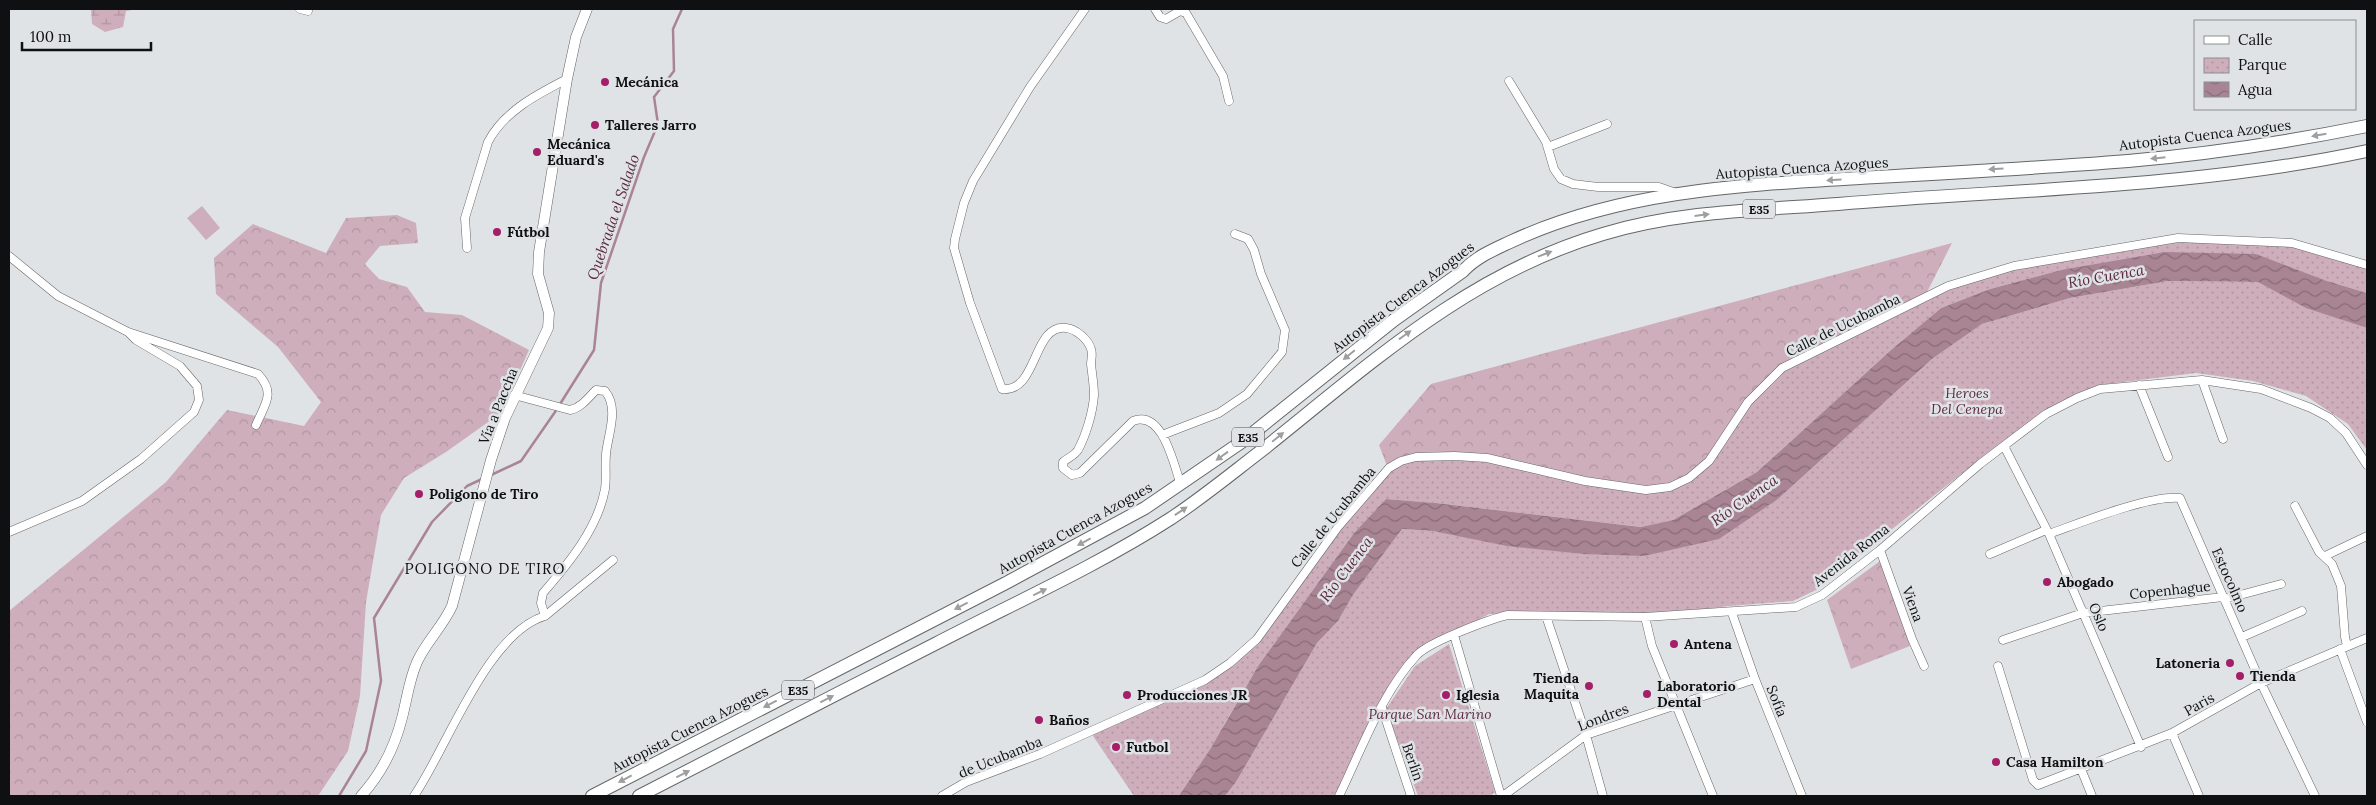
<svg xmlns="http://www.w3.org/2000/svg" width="2376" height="805" font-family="Lora,serif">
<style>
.forest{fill:url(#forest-crowns)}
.wetland{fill:url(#wetland-marsh)}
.park{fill:url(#park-dots)}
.pitch{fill:#ceaebb}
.water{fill:url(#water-waves)}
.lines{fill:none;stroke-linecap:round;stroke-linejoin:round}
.stream{stroke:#a98594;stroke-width:2.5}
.minor-casing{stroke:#646768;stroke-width:9}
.secondary-casing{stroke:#646768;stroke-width:11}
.trunk-casing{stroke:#646768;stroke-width:14}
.minor{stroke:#fff;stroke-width:8}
.secondary{stroke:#fff;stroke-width:10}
.trunk{stroke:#fff;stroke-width:12}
.oneway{fill:#9f9fa0}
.poi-dot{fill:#a41e6a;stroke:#e0e3e5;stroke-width:2}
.labels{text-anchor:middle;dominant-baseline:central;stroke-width:5;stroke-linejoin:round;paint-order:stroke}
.shield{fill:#e0e3e5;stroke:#4e4f51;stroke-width:1}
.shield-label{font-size:12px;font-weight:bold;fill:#0f1011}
.poi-label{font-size:14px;font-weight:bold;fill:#0f1011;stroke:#e0e3e5;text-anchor:start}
.street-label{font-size:14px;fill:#0f1011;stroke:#e0e3e5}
.park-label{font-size:14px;font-style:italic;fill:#5c2a42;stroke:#e0e3e5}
.water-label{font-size:15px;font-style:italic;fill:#5a2840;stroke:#e0e3e5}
.neighbourhood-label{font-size:15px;letter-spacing:1px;fill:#0f1011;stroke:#e0e3e5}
</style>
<defs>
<pattern id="forest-crowns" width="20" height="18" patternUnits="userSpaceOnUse" patternTransform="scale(1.25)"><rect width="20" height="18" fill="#ceaebb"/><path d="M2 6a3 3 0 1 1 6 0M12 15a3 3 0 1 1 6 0" fill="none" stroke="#b095a0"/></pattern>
<pattern id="wetland-marsh" width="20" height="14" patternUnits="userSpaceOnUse" patternTransform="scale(1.25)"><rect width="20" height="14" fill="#ceaebb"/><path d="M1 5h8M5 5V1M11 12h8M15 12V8" fill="none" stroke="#b095a0"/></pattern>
<pattern id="park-dots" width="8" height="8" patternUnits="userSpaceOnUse" patternTransform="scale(1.25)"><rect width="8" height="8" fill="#ceaebb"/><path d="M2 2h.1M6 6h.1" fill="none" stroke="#b095a0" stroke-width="1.8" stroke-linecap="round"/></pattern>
<pattern id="water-waves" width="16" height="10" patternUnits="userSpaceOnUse" patternTransform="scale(1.25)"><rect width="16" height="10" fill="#a98594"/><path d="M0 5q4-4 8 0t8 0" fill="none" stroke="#886b77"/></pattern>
</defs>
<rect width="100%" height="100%" fill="#e0e3e5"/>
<path class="forest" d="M 397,215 L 416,223 L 418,243 L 380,246 L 365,264 L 379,279 L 407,287 L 425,312 L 462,315 L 529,350 L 501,413 L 446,452 L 404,478 L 381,515 L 366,602 L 360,696 L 348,751 L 318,796 L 9,796 L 9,611 L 166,482 L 227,410 L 304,426 L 321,402 L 278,347 L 216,294 L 214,258 L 253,224 L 326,253 L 346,218 Z
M 1952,243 L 1927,292 L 1686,476 L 1670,484 L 1646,486 L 1585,477 L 1454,452 L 1416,453 L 1398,459 L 1387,466 L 1379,445 L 1431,384 Z
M 1880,561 L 1910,646 L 1851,669 L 1827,600 Z"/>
<path class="wetland" d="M 91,9 L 138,9 L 126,11 L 123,27 L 105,32 L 92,24 Z"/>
<path class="park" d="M 2178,238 L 2292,243 L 2367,265 L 2367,293 L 2324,280 L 2061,270 L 1990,289 L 1941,308 L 1891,350 L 1757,472 L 1673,520 L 1642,527 L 1436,503 L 1386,499 L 1354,533 L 1258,666 L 1225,723 L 1192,796 L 1134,796 L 1093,736 L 1096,729 L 1205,680 L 1257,639 L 1284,599 L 1389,468 L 1401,461 L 1455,456 L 1646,490 L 1670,487 L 1709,461 L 1748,402 L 1782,368 L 1948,286 L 2014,266 Z
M 2168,281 L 2258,282 L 2321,312 L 2367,328 L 2367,450 L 2348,424 L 2306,396 L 2253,381 L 2196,373 L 2099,385 L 2048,409 L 1986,454 L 1816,590 L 1793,601 L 1729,606 L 1645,617 L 1489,614 L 1418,653 L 1395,685 L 1335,796 L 1225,796 L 1236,782 L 1317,643 L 1338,621 L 1353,595 L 1402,529 L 1433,531 L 1583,554 L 1778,499 L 1932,359 L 1982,324 L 2070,298 Z
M 1449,644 L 1495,792 L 1490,796 L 1418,796 L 1386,709 L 1415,666 Z"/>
<path class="pitch" d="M 202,206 L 220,228 L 206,240 L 187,218 Z
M 1117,734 L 1126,754 L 1115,759 L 1106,739 Z"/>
<path class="water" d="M 2165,252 L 2256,254 L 2324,280 L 2367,293 L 2367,328 L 2306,308 L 2258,282 L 2168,281 L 2070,298 L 1982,324 L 1932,359 L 1778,499 L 1719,539 L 1644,556 L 1583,554 L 1507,546 L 1433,531 L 1402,529 L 1353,595 L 1338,621 L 1317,643 L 1236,782 L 1225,796 L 1179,796 L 1211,748 L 1258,666 L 1354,533 L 1386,499 L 1436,503 L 1641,527 L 1673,520 L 1757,472 L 1891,350 L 1941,308 L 1990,289 L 2061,270 Z"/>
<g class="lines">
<path class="stream" d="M 489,476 L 521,461 L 555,412 L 594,350 L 601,283 L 644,157 L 658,124 L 654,97 L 674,71 L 673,29 L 682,9
M 339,796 L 366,751 L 381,681 L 374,618 L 432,522 L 467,486 L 482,479"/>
<g class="minor-casing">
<path id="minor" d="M 300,9 L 308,11
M 1085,9 L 1030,87 L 973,181 L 964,203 L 955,239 L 954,248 L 970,303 L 1002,389 C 1038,393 1032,324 1066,328 C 1076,329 1088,339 1091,349 C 1093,353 1091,360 1091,364 C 1092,374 1094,385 1094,395 C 1093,412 1086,435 1078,450 C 1075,455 1068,458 1063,462 L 1063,468 L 1072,475 L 1080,473 L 1133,421 C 1163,409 1174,466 1181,485
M 1155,9 L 1160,17 L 1166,19 L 1180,11 L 1186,13 L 1223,76 L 1229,101
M 1509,81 L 1546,142 L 1554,169 L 1561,179 L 1573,184 L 1598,187 L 1659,187 L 1676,193
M 1548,147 L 1607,124
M 467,248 L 465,218 L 488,142 C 504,111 538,94 567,79
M 9,256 L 58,296 L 128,332 L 258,374 C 276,393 265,404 256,425
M 2202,380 L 2223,439
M 2139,385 L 2168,457
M 1162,435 L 1219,413 L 1247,394 L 1282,352 L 1285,330 L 1261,274 L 1254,250 L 1248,239 L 1235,234
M 2004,446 L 2049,534 L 2141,747
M 2295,506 L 2319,552 L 2332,564 L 2341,586 L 2345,637 L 2347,646
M 9,532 L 82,501 L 141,459 L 194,412 L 199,400 L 197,386 L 180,366 L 136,340 L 128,332
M 2049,534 C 2080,523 2149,495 2180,498 L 2261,683 L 2315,796
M 1880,550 L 1912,639 L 1924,666
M 1990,554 L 2046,530
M 2325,556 L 2367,536
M 2225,599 L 2281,584
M 1732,613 L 1755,679 L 1802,796
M 545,616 L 613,560
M 1546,616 L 1586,735 L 1603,796
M 1645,617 L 1652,646 L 1713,796
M 1454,635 L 1501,796
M 2242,637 L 2302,611
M 2003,640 L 2083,613 L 2223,597
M 2340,649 L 2367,722
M 1998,666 L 2033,780 L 2038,785 L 2172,733 L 2261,683 L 2367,638
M 1382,708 L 1411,796
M 2172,733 L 2199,796
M 2081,769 L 2092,796
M 414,796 C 447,748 487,633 545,616 L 541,603 L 543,593 C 569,563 598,528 605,489 C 607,475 604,461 607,447 C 610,429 618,407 605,391 L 596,390 C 589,397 581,408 570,410 L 514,395
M 942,796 L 966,782 L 1040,754 L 1205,680 L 1230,663 L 1257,639 L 1338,527 L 1389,468 L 1401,461 L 1416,457 L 1455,456 L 1487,458 L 1585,481 L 1646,490 L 1670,487 L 1689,478 L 1709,461 L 1748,402 L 1782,368 L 1948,286 L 2014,266 L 2178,238 L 2292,243 L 2367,265
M 1339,796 C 1361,751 1382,692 1417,655 C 1429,642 1490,619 1508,615 L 1645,617 L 1796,607 L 1822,595 L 1880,550 L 1980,464 L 2046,414 L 2077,398 L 2100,389 L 2202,380 L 2261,389 L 2311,408 L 2330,418 L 2346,433 L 2367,465
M 1503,796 L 1586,735 L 1755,679"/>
</g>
<g class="secondary-casing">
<path id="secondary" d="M 361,796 C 381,774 395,746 402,718 C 407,699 409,680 417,662 C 426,642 443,626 452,606 L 491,460 L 505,418 L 548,328 L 549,313 L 538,274 L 539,252 L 567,79 L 576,37 L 587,9"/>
</g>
<g class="trunk-casing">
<path id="trunk" d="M 592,796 L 1004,584 L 1145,508 L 1243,441 L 1394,320 L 1463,271 C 1476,257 1493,250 1510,242 C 1619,191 1741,185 1860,178 C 1949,173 2039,168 2128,161 C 2209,154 2288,142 2367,126
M 639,796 C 738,745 836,694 935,644 C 1014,603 1095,567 1170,519 C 1202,498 1231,474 1261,451 C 1369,365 1467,274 1603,234 C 1679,211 1760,210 1838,204 C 2015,189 2193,188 2367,151"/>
</g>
<use href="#minor" class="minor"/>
<use href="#secondary" class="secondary"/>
<use href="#trunk" class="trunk"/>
</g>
<defs><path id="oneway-solid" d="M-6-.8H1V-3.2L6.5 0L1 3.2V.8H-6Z" transform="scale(1.25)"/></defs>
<g class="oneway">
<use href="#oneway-solid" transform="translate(2319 135) rotate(170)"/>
<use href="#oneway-solid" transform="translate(2158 158) rotate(174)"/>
<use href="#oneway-solid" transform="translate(1996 169) rotate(176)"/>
<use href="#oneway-solid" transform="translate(1834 180) rotate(176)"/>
<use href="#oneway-solid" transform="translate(1702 215) rotate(-7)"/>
<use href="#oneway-solid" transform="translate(1545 254) rotate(-21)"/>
<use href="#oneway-solid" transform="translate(1405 335) rotate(-36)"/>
<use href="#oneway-solid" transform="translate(1349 355) rotate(141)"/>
<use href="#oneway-solid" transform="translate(1278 437) rotate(-39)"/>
<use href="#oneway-solid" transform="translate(1222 456) rotate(144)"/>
<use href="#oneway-solid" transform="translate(1181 511) rotate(-34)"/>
<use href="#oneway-solid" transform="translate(1084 542) rotate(152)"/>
<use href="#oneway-solid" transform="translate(1040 592) rotate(-26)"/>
<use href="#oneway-solid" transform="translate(961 606) rotate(153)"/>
<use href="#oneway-solid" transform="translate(827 699) rotate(-27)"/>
<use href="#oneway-solid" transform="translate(770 704) rotate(153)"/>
<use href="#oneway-solid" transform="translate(683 774) rotate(-27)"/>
<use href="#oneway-solid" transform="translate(625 779) rotate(152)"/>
</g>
<g class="poi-dot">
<circle cx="605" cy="82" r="5"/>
<circle cx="595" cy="125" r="5"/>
<circle cx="537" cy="152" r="5"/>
<circle cx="497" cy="232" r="5"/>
<circle cx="419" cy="494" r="5"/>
<circle cx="2047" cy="582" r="5"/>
<circle cx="1674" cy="644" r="5"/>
<circle cx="2230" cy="663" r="5"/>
<circle cx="2240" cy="676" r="5"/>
<circle cx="1589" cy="686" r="5"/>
<circle cx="1647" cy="694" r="5"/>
<circle cx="1127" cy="695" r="5"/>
<circle cx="1446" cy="695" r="5"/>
<circle cx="1039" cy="720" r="5"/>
<circle cx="1116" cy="747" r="5"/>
<circle cx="1996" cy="762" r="5"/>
</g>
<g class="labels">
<g class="shield">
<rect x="1743" y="199.5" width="32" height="19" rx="4"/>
<rect x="1232" y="427.5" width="32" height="19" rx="4"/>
<rect x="782" y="680.5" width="32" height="19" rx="4"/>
</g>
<g class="shield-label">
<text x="1759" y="209">E35</text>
<text x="1248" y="437">E35</text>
<text x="798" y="690">E35</text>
</g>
<g class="poi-label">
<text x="615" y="82">Mecánica</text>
<text x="605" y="125">Talleres Jarro</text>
<text x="547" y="144">Mecánica<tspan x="547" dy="16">Eduard's</tspan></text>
<text x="507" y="232">Fútbol</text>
<text x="429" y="494">Poligono de Tiro</text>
<text x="2057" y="582">Abogado</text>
<text x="1684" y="644">Antena</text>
<text x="2220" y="663" text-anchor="end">Latoneria</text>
<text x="2250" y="676">Tienda</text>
<text x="1579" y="678" text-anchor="end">Tienda<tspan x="1579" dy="16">Maquita</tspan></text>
<text x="1657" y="686">Laboratorio<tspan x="1657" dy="16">Dental</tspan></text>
<text x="1137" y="695">Producciones JR</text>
<text x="1456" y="695">Iglesia</text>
<text x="1049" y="720">Baños</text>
<text x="1126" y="747">Futbol</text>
<text x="2006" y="762">Casa Hamilton</text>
</g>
<g class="street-label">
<text transform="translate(2205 135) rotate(-7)">Autopista Cuenca Azogues</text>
<text transform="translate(1802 168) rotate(-4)">Autopista Cuenca Azogues</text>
<text transform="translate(1403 297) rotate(-37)">Autopista Cuenca Azogues</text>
<text transform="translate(1843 325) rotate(-26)">Calle de Ucubamba</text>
<text transform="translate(498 406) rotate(-68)">Vía a Paccha</text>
<text transform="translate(1333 517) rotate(-51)">Calle de Ucubamba</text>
<text transform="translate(1075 528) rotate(-29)">Autopista Cuenca Azogues</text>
<text transform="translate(1851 555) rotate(-38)">Avenida Roma</text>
<text transform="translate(2230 580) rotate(66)">Estocolmo</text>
<text transform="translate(2170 590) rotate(-6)">Copenhague</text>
<text transform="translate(1913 604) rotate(70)">Viena</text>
<text transform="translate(2099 617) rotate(66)">Oslo</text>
<text transform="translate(1777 701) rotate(68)">Sofía</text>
<text transform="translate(2199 704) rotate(-29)">Paris</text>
<text transform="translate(1603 717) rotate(-21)">Londres</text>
<text transform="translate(690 729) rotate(-27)">Autopista Cuenca Azogues</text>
<text transform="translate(1000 757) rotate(-22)">de Ucubamba</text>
<text transform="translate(1413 762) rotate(71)">Berlín</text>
</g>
<g class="park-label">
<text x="1967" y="393">Heroes<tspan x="1967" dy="16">Del Cenepa</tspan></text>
<text x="1430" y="714">Parque San Marino</text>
</g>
<g class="water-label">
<text transform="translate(613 217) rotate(-71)">Quebrada el Salado</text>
<text transform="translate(2106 276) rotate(-10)">Río Cuenca</text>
<text transform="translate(1744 500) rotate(-35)">Río Cuenca</text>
<text transform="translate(1346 569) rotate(-53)">Río Cuenca</text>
</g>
<g class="neighbourhood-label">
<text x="485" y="568">POLIGONO DE TIRO</text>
</g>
</g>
<rect width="2376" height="805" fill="none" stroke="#0f1011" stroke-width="20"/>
<rect x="2194" y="20" width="162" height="90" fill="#e0e3e5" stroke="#8c8f90"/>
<rect x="2204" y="36" width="25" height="8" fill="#ffffff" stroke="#8c8f90"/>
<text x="2238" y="45" font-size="15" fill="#0f1011">Calle</text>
<rect x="2204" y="58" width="25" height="15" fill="url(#park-dots)" stroke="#8c8f90"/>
<text x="2238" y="70" font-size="15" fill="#0f1011">Parque</text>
<rect x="2204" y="82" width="25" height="15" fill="url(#water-waves)" stroke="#8c8f90"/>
<text x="2238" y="95" font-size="15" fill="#0f1011">Agua</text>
<path d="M22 42v8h129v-8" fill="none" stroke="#0f1011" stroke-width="2.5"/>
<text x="30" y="42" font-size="15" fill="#0f1011" stroke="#e0e3e5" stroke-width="4" paint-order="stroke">100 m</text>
</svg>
